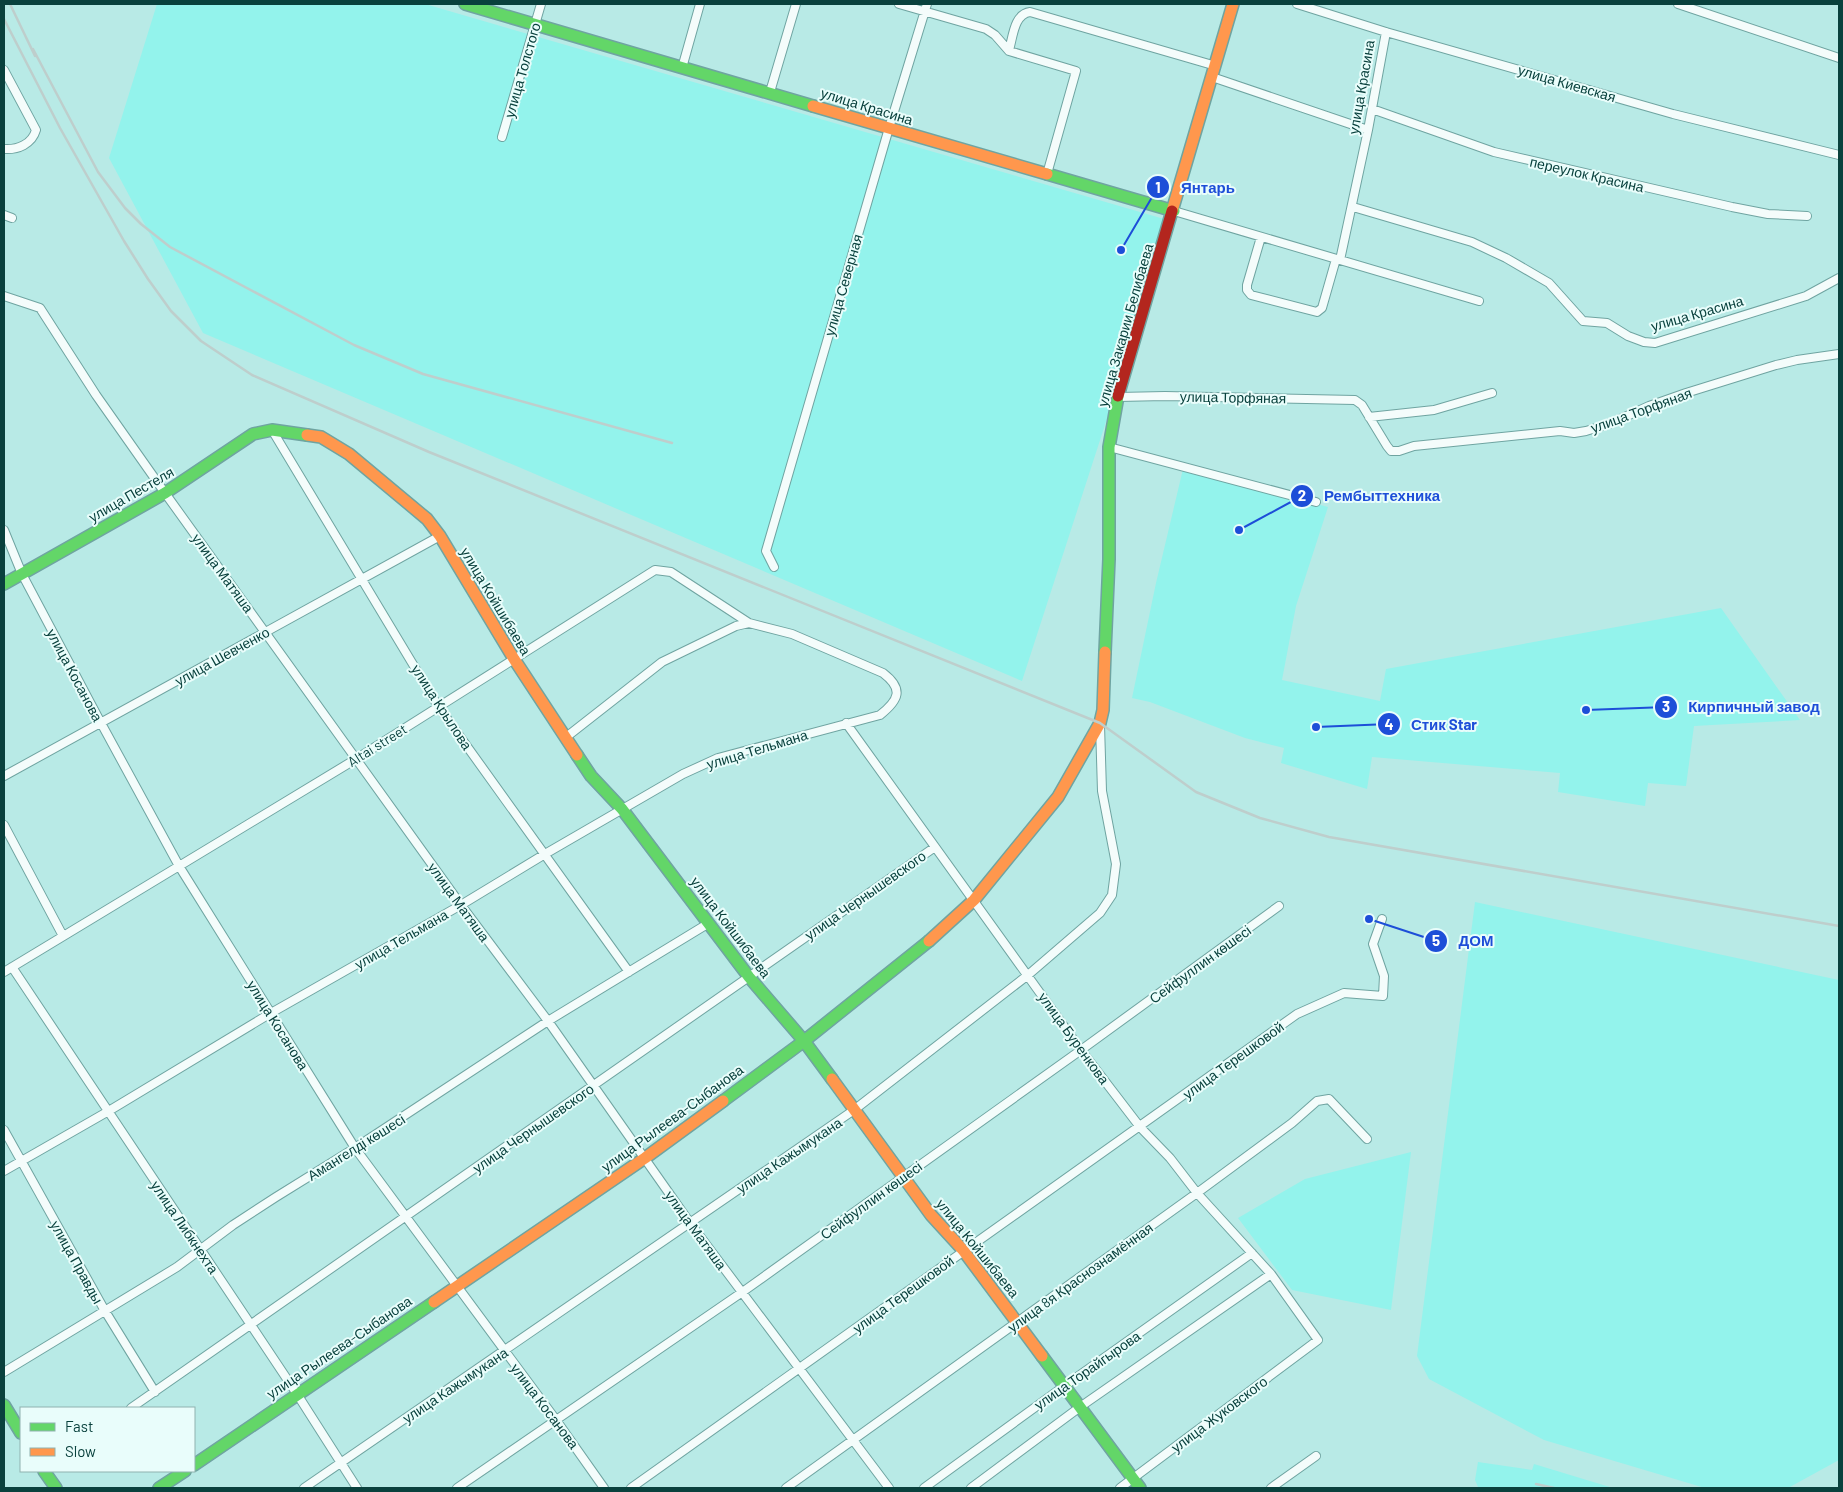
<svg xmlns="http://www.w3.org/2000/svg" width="1843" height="1492" font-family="Barlow,sans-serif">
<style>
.built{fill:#93f3ec}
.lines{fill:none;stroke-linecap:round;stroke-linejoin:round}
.street-casing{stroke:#6fa4a1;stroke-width:10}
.fast-casing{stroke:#6fa4a1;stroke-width:14}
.slow-casing{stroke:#6fa4a1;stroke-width:14}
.jam-casing{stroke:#6fa4a1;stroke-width:14}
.street{stroke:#f4fcfb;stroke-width:8}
.fast{stroke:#63d668;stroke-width:11}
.slow{stroke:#ff974d;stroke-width:11}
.jam{stroke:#b3261e;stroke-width:11}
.rail{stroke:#bececc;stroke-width:2.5}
.labels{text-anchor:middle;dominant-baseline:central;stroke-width:4;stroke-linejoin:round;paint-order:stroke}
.street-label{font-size:14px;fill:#09413d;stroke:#e9fdfb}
.leader{fill:none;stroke:#1d4ed8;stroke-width:2}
.callout-dot{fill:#1d4ed8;stroke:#e9fdfb;stroke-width:2}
.mark-label{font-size:15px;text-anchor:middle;font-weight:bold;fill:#fff}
.callout-label{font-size:15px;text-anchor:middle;font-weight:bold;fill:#1d4ed8;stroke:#e9fdfb;stroke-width:4;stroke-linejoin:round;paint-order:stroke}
</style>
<rect width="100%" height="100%" fill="#b8eae6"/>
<path class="built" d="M 157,4 L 425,4 L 1171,221 L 1022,681 L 203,333 L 109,158 Z
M 1183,469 L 1328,507 L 1296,606 L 1282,680 L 1380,701 L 1386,669 L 1721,608 L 1800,720 L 1694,726 L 1686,786 L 1648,783 L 1645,806 L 1558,792 L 1560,773 L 1372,757 L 1367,789 L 1281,763 L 1284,748 L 1245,738 L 1150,702 L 1132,698 L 1156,583 Z
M 1475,902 L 1839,980 L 1839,1460 L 1788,1488 L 1705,1488 L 1544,1440 L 1429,1379 L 1417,1356 Z
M 1411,1152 L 1391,1310 L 1292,1290 L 1238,1218 L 1305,1179 Z
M 1478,1462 L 1532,1470 L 1534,1464 L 1613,1488 L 1478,1487 L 1475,1480 Z"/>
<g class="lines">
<g class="street-casing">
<path id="street" d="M 899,4 L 986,29 L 995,35 L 1009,51 L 1076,71 L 1047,174
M 1297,4 L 1386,32 L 1673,114 L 1839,155
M 1678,4 L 1839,58
M 1009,50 C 1013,37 1014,14 1030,12 L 1216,66
M 682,68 L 700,4
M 4,70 L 36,130 C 32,144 18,150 4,149
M 1212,77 L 1368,130
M 770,92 L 796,4
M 1372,109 L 1494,152 L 1732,207 L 1768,214 L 1807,216
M 502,137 L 541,4
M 1353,207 L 1472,242 L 1506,258 L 1549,283 L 1583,321 L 1607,323 L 1628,336 L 1644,342 L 1655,343 L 1806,296 L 1839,278
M 1174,211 L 1479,301
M 4,215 L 12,218
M 1261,237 L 1247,285 L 1247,290 L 1251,295 L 1317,312 L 1322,308 L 1336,259
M 1340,260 L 1368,130 L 1386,32
M 4,296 L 40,308 L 96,395 L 165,493 L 461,905 L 548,1021 L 690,1223 L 889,1488
M 1118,397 L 1165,396 L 1355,400 L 1362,405 L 1387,446 L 1391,451 L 1399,451 L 1414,446 L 1560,431 L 1574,433 L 1586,431 L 1609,424 L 1649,406 L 1686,393 L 1776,365 L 1797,360 L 1839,354
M 1369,417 L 1434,410 L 1492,393
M 272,430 L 438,706 L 629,972
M 1109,447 L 1316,502
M 4,530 L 22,574 L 101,723 L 179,866 L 355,1148 L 556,1420 L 604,1488
M 774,567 L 766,551 L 889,128 L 927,4
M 846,723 L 1081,1050 L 1140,1127 L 1170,1158 L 1197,1193 L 1271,1274 L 1318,1340 L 1120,1488
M 4,776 L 440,536
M 4,825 L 63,936
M 12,967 L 297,1394 L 357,1488
M 4,972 L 356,759 L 655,570 L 671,572 L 749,623
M 4,1130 L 105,1311 L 155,1392
M 4,1171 L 107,1112 L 271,1013 L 461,905 L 545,854 L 683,774 L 718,758 L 880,715 C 899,700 904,689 883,673 L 792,634 L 749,623 L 736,626 L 662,662 L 565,738
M 4,1372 L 177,1267 L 233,1225 L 276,1197 L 355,1148 L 548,1021 L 709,923
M 131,1408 L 935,847
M 304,1488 L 854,1110 L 1028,975 L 1100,913 L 1112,895 L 1116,864 L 1102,791 L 1100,725
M 457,1488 L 741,1293 L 1081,1050 L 1279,906
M 631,1488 L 1297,1014 L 1344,993 L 1383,996 L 1384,976 L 1373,944 L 1382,919
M 786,1488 L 1197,1193 L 1292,1123 L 1317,1101 L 1329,1099 L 1367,1139
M 924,1488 L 1063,1387 L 1252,1253
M 971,1488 L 1080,1407 L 1271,1274
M 1271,1488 L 1316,1456"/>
</g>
<g class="fast-casing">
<path id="fast" d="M 465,4 L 813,106
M 1047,174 L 1174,211
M 4,584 L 165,493 L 253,434 L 272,430 L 307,435
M 1105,652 L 1109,559 L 1109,447 L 1118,396
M 577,755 L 591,776 L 622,809 L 749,977 L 804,1041 L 832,1079
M 723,1101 L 804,1041 L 929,941
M 1042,1356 L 1140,1488
M 4,1405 L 21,1433
M 194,1465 L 434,1302
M 44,1471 L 56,1488
M 159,1488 L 185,1471"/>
</g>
<g class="slow-casing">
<path id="slow" d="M 813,106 L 1047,174
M 1172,211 L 1233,4
M 307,435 L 321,437 L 349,454 L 427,519 L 440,536 L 514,659 L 577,755
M 929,941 L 974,900 L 1058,797 L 1100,723 L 1103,710 L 1105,652
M 832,1079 L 931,1215 L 963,1250 L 1042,1356
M 434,1302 L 645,1158 L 723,1101"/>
</g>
<g class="jam-casing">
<path id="jam" d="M 1118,396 L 1172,211"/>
</g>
<use href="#street" class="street"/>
<use href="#fast" class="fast"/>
<use href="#slow" class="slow"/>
<use href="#jam" class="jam"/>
<path class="rail" d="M 10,4 L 35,56
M 4,19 L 60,128 L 124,241 L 148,279 L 171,311 L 201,341 L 252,375 L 429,452 L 1100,723 L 1196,792 L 1260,818 L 1329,837 L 1839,926
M 33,49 L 98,172 L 125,208 L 141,224 L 170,247 L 354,345 L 423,374 L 672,443
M 1536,1484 L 1554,1488"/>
</g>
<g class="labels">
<g class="street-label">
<text transform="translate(522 70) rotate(-74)">улица Толстого</text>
<text transform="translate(1567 83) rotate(16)">улица Киевская</text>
<text transform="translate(1361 87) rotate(-80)">улица Красина</text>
<text transform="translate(867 106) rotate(17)">улица Красина</text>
<text transform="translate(1587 174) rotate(13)">переулок Красина</text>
<text transform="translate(843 285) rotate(-74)">улица Северная</text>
<text transform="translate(1697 313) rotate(-16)">улица Красина</text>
<text transform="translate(1125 325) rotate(-74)">улица Закарии Белибаева</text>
<text transform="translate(1233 397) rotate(1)">улица Торфяная</text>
<text transform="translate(1641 410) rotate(-20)">улица Торфяная</text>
<text transform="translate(131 494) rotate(-30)">улица Пестеля</text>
<text transform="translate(223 573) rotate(54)">улица Матяша</text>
<text transform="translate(496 601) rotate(59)">улица Койшибаева</text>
<text transform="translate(222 656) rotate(-29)">улица Шевченко</text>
<text transform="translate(75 675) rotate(62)">улица Косанова</text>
<text transform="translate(442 707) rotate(57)">улица Крылова</text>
<text transform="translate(377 745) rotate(-32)">Altai street</text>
<text transform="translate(757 749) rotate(-17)">улица Тельмана</text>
<text transform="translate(865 895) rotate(-35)">улица Чернышевского</text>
<text transform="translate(459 902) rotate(54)">улица Матяша</text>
<text transform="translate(731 927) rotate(53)">улица Койшибаева</text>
<text transform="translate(401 939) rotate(-30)">улица Тельмана</text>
<text transform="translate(1200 964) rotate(-36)">Сейфуллин көшесі</text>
<text transform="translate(278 1025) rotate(58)">улица Косанова</text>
<text transform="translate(1074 1038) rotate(54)">улица Буренкова</text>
<text transform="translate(1233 1060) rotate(-36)">улица Терешковой</text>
<text transform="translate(672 1118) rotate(-36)">улица Рылеева-Сыбанова</text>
<text transform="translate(533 1128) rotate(-35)">улица Чернышевского</text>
<text transform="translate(356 1147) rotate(-32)">Амангелді көшесі</text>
<text transform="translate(789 1155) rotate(-34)">улица Кажымукана</text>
<text transform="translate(871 1200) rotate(-36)">Сейфуллин көшесі</text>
<text transform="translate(185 1227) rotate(56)">улица Либкнехта</text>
<text transform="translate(696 1230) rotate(54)">улица Матяша</text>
<text transform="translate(978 1248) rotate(51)">улица Койшибаева</text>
<text transform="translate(77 1262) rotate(61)">улица Правды</text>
<text transform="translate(1080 1277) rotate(-36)">улица 8я Краснознамённая</text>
<text transform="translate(903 1294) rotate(-36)">улица Терешковой</text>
<text transform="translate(339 1347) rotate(-34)">улица Рылеева-Сыбанова</text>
<text transform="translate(1087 1370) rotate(-35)">улица Торайгырова</text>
<text transform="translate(455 1385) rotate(-34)">улица Кажымукана</text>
<text transform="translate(545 1406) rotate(53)">улица Косанова</text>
<text transform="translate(1219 1414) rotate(-37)">улица Жуковского</text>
</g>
</g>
<path class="leader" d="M1121 250L1158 187M1239 530L1302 496M1586 710L1666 707M1316 727L1389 724M1369 919L1436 941"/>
<g class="callout-dot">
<circle cx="1121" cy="250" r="5"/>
<circle cx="1239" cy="530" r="5"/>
<circle cx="1586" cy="710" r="5"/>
<circle cx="1316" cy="727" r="5"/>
<circle cx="1369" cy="919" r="5"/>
<circle cx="1158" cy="187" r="12"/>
<circle cx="1302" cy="496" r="12"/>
<circle cx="1666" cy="707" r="12"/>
<circle cx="1389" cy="724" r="12"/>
<circle cx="1436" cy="941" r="12"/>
</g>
<g class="mark-label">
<text x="1158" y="193">1</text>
<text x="1302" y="501">2</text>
<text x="1666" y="712">3</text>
<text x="1389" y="730">4</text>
<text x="1436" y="946">5</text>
</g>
<g class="callout-label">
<text x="1208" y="193">Янтарь</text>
<text x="1382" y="501">Рембыттехника</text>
<text x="1754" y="712">Кирпичный завод</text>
<text x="1444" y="730">Стик Star</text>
<text x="1476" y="946">ДОМ</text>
</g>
<rect width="1843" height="1492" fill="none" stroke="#09413d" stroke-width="10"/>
<rect x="20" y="1407" width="175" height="65" fill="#e9fdfb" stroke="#8fb2af"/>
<rect x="30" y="1423" width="25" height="8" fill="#63d668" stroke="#8fb2af"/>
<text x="65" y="1432" font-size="15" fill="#09413d">Fast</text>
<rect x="30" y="1448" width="25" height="8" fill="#ff974d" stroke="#8fb2af"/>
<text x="65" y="1457" font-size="15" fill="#09413d">Slow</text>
</svg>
